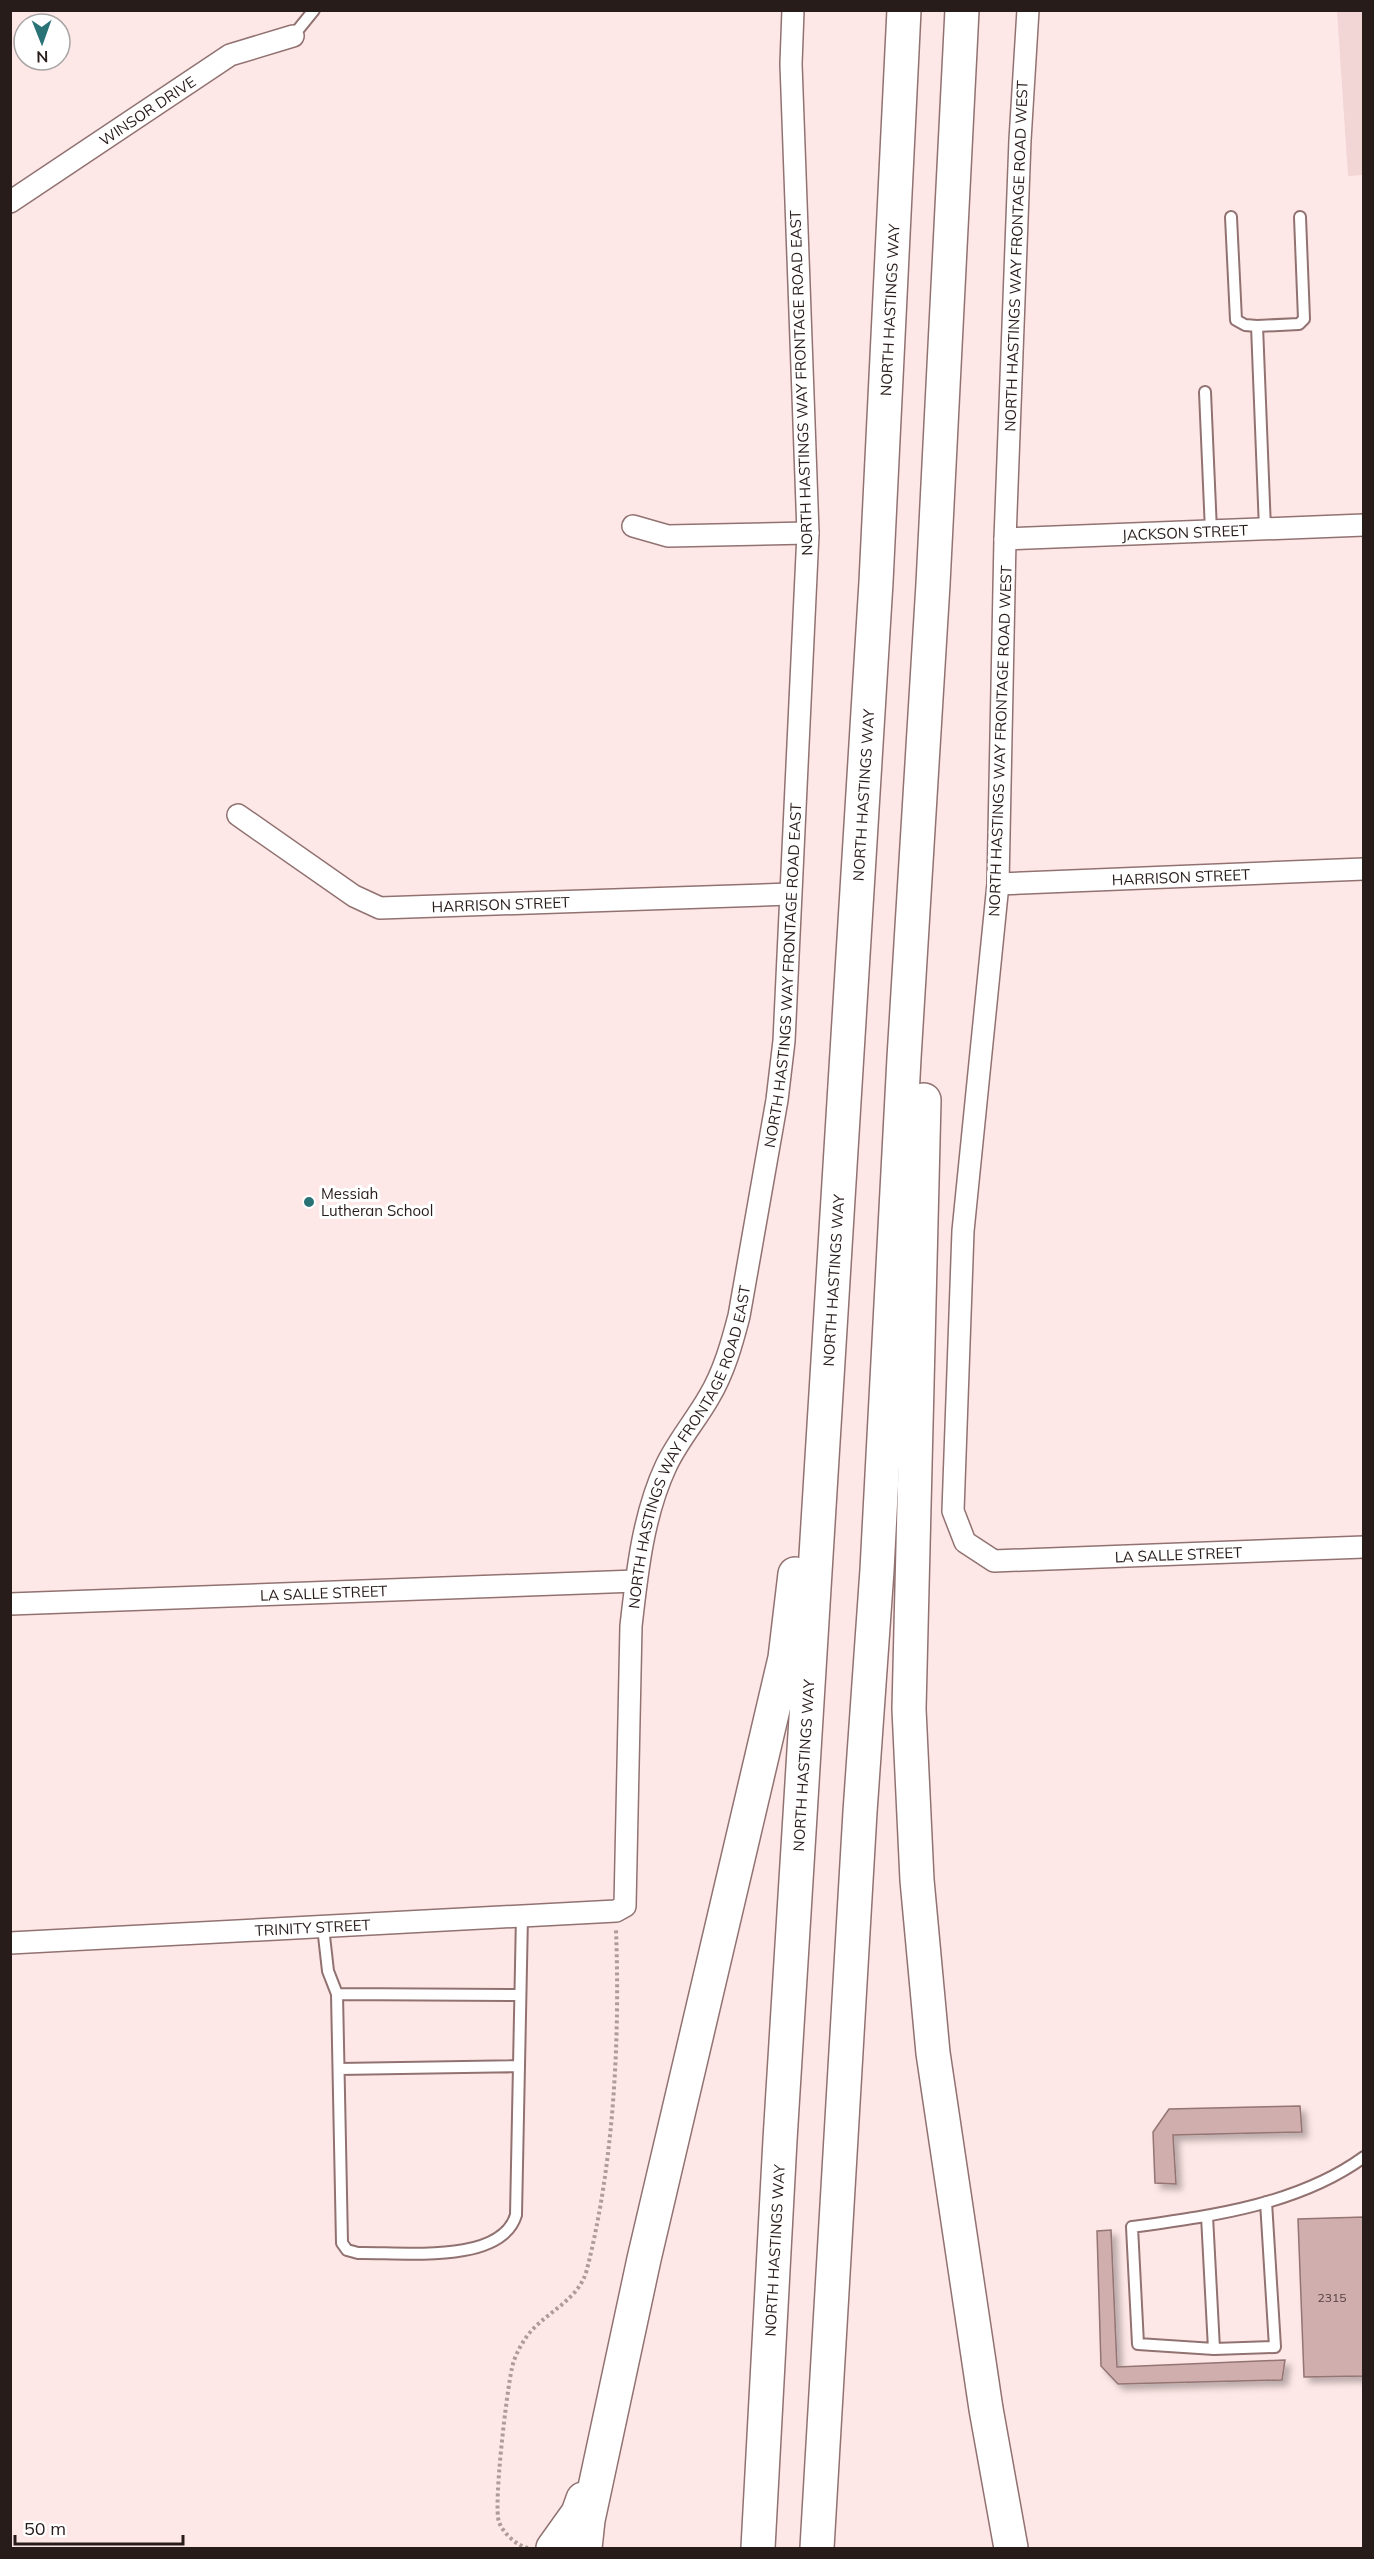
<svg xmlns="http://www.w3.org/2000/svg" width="1374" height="2559" font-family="Mulish,sans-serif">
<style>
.built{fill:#f1d6d5}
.building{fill:#d0aead;stroke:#937473;stroke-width:1.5;filter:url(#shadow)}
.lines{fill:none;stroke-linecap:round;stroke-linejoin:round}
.service-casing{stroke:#917271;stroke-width:14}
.minor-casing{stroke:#917271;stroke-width:24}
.primary-casing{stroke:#917271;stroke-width:36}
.path{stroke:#ae9c9b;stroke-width:4;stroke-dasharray:3 3;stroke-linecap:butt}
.service{stroke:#fff;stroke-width:10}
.minor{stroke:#fff;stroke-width:21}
.primary{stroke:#fff;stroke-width:33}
.poi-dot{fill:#297377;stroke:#fff;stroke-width:2}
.labels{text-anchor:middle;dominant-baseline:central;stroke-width:6;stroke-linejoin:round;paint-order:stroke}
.number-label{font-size:12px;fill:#524040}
.street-label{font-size:15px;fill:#281c1b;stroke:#fff}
.poi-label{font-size:15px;fill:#281c1b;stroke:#fff;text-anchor:start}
</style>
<defs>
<filter id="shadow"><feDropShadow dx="5.5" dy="5.5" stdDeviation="3" flood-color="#0004"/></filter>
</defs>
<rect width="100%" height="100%" fill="#fee8e7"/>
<path class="built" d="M 1337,11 L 1363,11 L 1363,175 L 1348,176 Z"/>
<path class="building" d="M 1300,2106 L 1302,2132 L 1173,2135 L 1176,2184 L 1155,2183 L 1153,2132 L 1169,2109 Z
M 1364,2217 L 1364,2376 L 1304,2377 L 1298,2219 Z
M 1111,2230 L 1117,2367 L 1285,2360 L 1282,2380 L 1118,2384 L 1101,2366 L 1097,2231 Z"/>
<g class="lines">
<g class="service-casing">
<path id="service" d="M 293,36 L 314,10
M 1231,217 L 1236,320 L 1245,325 L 1257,326 L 1265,529
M 1257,326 L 1299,324 L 1304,319 L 1300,217
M 1205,392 L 1211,531
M 323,1927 L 328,1971 L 337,1994 L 342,2243 L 347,2250 L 358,2253 C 401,2252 501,2265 516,2215 L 522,1916
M 337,1994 L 520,1995
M 339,2069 L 519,2066
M 1266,2202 L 1275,2347 L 1214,2349 L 1138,2344 L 1132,2227 C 1211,2216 1298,2205 1364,2157
M 1207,2216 L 1214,2349"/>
</g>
<g class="minor-casing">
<g id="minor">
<path id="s1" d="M 1028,10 L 1020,140 L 1005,539 L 998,884 L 963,1231 L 953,1511 L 965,1542 L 994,1561 L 1364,1547"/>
<path id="s2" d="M 10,202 L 230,55 L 293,36"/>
<path d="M 633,526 L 668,536 L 808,533"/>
<path id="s3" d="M 1005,539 L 1364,525"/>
<path id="s4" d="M 238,815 L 354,896 L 380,908 L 790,894"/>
<path id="s5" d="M 998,884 L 1364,869"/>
<path id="s6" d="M 10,1604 L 636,1581"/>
<path id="s7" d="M 10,1943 L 616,1911 L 625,1906 L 631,1626 C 637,1573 643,1515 666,1466 C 677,1442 696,1420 709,1397 C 724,1372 732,1343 739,1316 L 777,1100 L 784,1041 L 808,533 L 791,64 L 793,10"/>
</g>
</g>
<g class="primary-casing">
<g id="primary">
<path d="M 924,1100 L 909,1709 L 917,1880 L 933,2053 L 986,2409 L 1011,2548"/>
<path d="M 553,2548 L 578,2513 L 583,2499"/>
<path d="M 585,2548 L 588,2520 L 644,2259 L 785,1658 L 795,1574"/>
<path id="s8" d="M 758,2548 L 780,2140 L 876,582 L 904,10"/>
<path d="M 817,2548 L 860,1812 L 877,1570 L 904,1058 L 933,584 L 962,10"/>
</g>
</g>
<path class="path" d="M 528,2548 C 517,2546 503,2533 499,2522 C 493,2506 507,2389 512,2368 C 514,2358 519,2348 525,2339 C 542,2313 579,2302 587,2269 C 614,2163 620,2039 616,1930"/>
<use href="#service" class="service"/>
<use href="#minor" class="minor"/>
<use href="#primary" class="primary"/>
</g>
<circle class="poi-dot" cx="309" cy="1202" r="6"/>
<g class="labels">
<g class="number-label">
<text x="1332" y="2297">2315</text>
</g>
<g class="street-label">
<text stroke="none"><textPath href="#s2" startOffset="165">WINSOR DRIVE</textPath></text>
<text transform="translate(1016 256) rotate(-88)">NORTH HASTINGS WAY FRONTAGE ROAD WEST</text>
<text stroke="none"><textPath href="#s8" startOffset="2242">NORTH HASTINGS WAY</textPath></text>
<text transform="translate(801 383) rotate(-92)">NORTH HASTINGS WAY FRONTAGE ROAD EAST</text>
<text stroke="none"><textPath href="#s3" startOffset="180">JACKSON STREET</textPath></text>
<text transform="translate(1000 741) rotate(-88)">NORTH HASTINGS WAY FRONTAGE ROAD WEST</text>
<text stroke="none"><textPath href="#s8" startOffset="1756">NORTH HASTINGS WAY</textPath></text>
<text stroke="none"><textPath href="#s5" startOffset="183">HARRISON STREET</textPath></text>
<text stroke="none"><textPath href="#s4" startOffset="291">HARRISON STREET</textPath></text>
<text stroke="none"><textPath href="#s7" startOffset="1574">NORTH HASTINGS WAY FRONTAGE ROAD EAST</textPath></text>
<text stroke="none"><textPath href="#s8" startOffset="1270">NORTH HASTINGS WAY</textPath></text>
<text stroke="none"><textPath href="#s7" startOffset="1088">NORTH HASTINGS WAY FRONTAGE ROAD EAST</textPath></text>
<text stroke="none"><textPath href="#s1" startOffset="1756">LA SALLE STREET</textPath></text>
<text stroke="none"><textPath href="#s6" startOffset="314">LA SALLE STREET</textPath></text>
<text stroke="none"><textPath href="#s8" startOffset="784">NORTH HASTINGS WAY</textPath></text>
<text stroke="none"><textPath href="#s7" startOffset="303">TRINITY STREET</textPath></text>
<text stroke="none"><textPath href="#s8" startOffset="298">NORTH HASTINGS WAY</textPath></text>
</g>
<g class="poi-label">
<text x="321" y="1193">Messiah<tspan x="321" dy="17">Lutheran School</tspan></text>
</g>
</g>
<rect width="1374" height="2559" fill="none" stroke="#281c1b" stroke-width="24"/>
<g transform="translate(42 42) rotate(179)"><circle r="28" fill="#ffffff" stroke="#a9a4a4" stroke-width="1.5"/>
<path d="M0-4.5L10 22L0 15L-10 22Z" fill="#297377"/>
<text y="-9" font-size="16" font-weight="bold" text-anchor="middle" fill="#281c1b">N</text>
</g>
<path d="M15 2535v9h168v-9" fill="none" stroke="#281c1b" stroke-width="3"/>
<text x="24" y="2535" font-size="18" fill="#281c1b" stroke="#ffffff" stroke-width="4.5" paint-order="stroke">50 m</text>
</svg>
